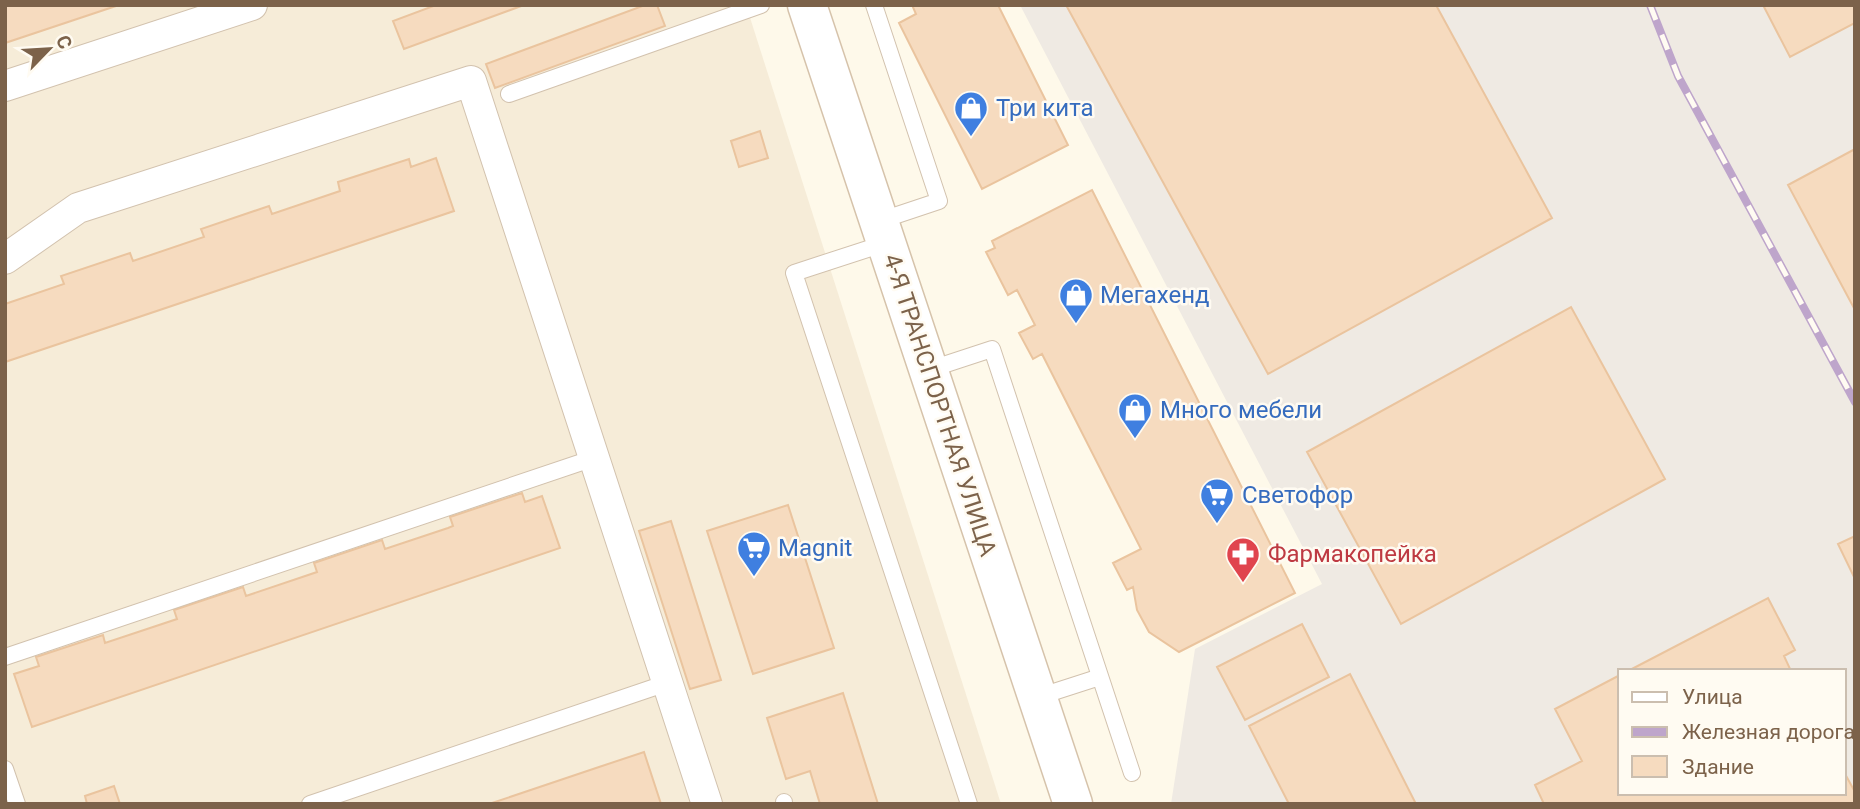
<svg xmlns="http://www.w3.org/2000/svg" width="1860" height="809" font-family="Roboto,sans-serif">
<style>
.residential{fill:#f6ecd8}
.industrial{fill:#efeae3;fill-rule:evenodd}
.building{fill:#f6dbbf;stroke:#eac49e;stroke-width:2}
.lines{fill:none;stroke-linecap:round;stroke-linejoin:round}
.lane-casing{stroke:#d2c2ae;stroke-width:18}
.street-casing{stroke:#d2c2ae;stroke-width:32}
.secondary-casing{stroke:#d6c3ab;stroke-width:41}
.lane{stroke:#fff;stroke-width:16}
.street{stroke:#fff;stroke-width:30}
.secondary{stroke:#fff;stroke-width:38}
.rail-casing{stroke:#bea5cb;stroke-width:8}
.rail{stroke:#fffbf2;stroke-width:5;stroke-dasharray:16;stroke-linecap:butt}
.labels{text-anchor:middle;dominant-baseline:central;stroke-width:5;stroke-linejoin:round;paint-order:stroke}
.shop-label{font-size:24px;fill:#366cbe;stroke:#fffbf2;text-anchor:start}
.street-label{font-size:24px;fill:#7c624a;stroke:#fffbf2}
.health-label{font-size:24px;fill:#be3a42;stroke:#fffbf2;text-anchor:start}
</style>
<rect width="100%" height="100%" fill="#fef9ea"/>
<path class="residential" d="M 5,5 L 746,5 L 1001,804 L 5,804 Z"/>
<path class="industrial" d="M 1020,5 L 1855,5 L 1855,804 L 1171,804 L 1195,649 L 1322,584 ZM 1620,671 L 1844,671 L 1844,793 L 1620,793 Z"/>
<path class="building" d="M 5,5 L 119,5 L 5,43 Z
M 436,5 L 524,5 L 404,49 L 393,21 Z
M 645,5 L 657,5 L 665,26 L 495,88 L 486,64 Z
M 912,5 L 998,5 L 1068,145 L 982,189 L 899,23 L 916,14 Z
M 1066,5 L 1436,5 L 1552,218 L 1268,374 Z
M 1763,5 L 1855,5 L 1855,23 L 1790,57 Z
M 760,131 L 768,158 L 739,167 L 731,141 Z
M 1855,149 L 1855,310 L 1788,185 Z
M 436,158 L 454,211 L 5,362 L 5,304 L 64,284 L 61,276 L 130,253 L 133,261 L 204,237 L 201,229 L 269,206 L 272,214 L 340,191 L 338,182 L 409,159 L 411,167 Z
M 1092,190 L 1295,593 L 1179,652 L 1149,632 L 1137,610 L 1133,587 L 1127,590 L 1113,563 L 1141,549 L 1042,354 L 1033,359 L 1019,333 L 1035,325 L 1017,290 L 1008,295 L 986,252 L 995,248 L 992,241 Z
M 1571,307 L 1665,479 L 1401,624 L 1307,452 Z
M 522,493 L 525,502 L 542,496 L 560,548 L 32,727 L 14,674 L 39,666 L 36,657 L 103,635 L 105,643 L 177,619 L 174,610 L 243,587 L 246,596 L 317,572 L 314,563 L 382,540 L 385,549 L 448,528 L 453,526 L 450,517 Z
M 788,505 L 834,648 L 753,674 L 707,531 Z
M 671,521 L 721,680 L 690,689 L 639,531 Z
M 1855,536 L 1855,579 L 1838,544 Z
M 1768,598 L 1795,650 L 1784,656 L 1791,671 L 1628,671 Z
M 1302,624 L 1329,677 L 1245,720 L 1217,667 Z
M 1350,674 L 1416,804 L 1289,804 L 1249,726 Z
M 1620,675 L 1620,793 L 1844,793 L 1844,772 L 1855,792 L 1855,804 L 1544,804 L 1535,785 L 1582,761 L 1555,709 Z
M 843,693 L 878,804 L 820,804 L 810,771 L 786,779 L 767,718 Z
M 644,752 L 661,804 L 489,804 L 599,767 Z
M 114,786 L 120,804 L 87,804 L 85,796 Z"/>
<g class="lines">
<g class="lane-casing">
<path id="lane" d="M 874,5 L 939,201 L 879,221
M 509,94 L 761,5
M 886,243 L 794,273 L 969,804
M 928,370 L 992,349 L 1132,773
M 5,657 L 594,458
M 1038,697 L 1100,677
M 5,769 L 17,804
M 784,802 L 784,804
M 310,804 L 667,683"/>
</g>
<g class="street-casing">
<path id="street" d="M 5,86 L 252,5
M 5,259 L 78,208 L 471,81 L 707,804"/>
</g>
<g class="secondary-casing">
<path id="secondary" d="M 807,5 L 1073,804"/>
</g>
<use href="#lane" class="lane"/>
<use href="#street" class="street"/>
<use href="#secondary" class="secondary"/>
<g class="rail-casing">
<path id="rail" d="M 1650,5 L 1678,76 L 1855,402"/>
</g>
<use href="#rail" class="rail"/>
</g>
<defs>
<g id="shop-pin" transform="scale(1.75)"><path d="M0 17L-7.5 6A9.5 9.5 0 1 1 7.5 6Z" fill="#3f7fe0" stroke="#fffbf2"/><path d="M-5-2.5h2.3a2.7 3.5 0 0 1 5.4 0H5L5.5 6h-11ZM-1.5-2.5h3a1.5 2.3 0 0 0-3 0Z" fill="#fff"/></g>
<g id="supermarket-pin" transform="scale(1.75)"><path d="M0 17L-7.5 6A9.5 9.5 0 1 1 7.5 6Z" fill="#3f7fe0" stroke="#fffbf2"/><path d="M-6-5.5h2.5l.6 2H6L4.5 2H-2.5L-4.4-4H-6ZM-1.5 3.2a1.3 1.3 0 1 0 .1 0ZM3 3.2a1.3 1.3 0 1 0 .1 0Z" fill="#fff"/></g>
<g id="pharmacy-pin" transform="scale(1.75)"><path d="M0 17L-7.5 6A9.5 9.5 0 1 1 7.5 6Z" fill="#e0444e" stroke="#fffbf2"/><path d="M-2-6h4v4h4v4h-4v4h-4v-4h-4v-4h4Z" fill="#fff"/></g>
</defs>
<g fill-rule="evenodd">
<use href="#shop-pin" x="971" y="108"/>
<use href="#shop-pin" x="1076" y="295"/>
<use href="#shop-pin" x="1135" y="410"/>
<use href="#supermarket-pin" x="1217" y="495"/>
<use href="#supermarket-pin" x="754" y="548"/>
<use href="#pharmacy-pin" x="1243" y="554"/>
</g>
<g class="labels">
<g class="shop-label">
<text x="996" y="108">Три кита</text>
<text x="1100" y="295">Мегахенд</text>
<text x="1160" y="410">Много мебели</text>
<text x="1242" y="495">Светофор</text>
<text x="778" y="548">Magnit</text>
</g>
<g class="street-label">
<text transform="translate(940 405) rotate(72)">4-Я ТРАНСПОРТНАЯ УЛИЦА</text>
</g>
<g class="health-label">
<text x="1268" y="554">Фармакопейка</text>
</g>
</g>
<rect width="1860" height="809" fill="none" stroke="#7c624a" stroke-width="14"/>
<rect x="1618" y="669" width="228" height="126" fill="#fffbf2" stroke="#cbbeaf" stroke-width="2"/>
<rect x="1632" y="692" width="35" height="10" fill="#ffffff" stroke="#cbbeaf" stroke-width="2"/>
<text x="1682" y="704" font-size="21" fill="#7c624a">Улица</text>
<rect x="1632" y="727" width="35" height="10" fill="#bea5cb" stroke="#cbbeaf" stroke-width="2"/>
<text x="1682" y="739" font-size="21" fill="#7c624a">Железная дорога</text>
<rect x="1632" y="756" width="35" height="21" fill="#f6dbbf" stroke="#cbbeaf" stroke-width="2"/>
<text x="1682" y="774" font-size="21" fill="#7c624a">Здание</text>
<g transform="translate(49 49) rotate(65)" stroke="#fffbf2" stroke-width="5" paint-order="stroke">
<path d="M0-5L12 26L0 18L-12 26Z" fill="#7c624a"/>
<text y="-10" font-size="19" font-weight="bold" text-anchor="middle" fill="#7c624a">С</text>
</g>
</svg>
